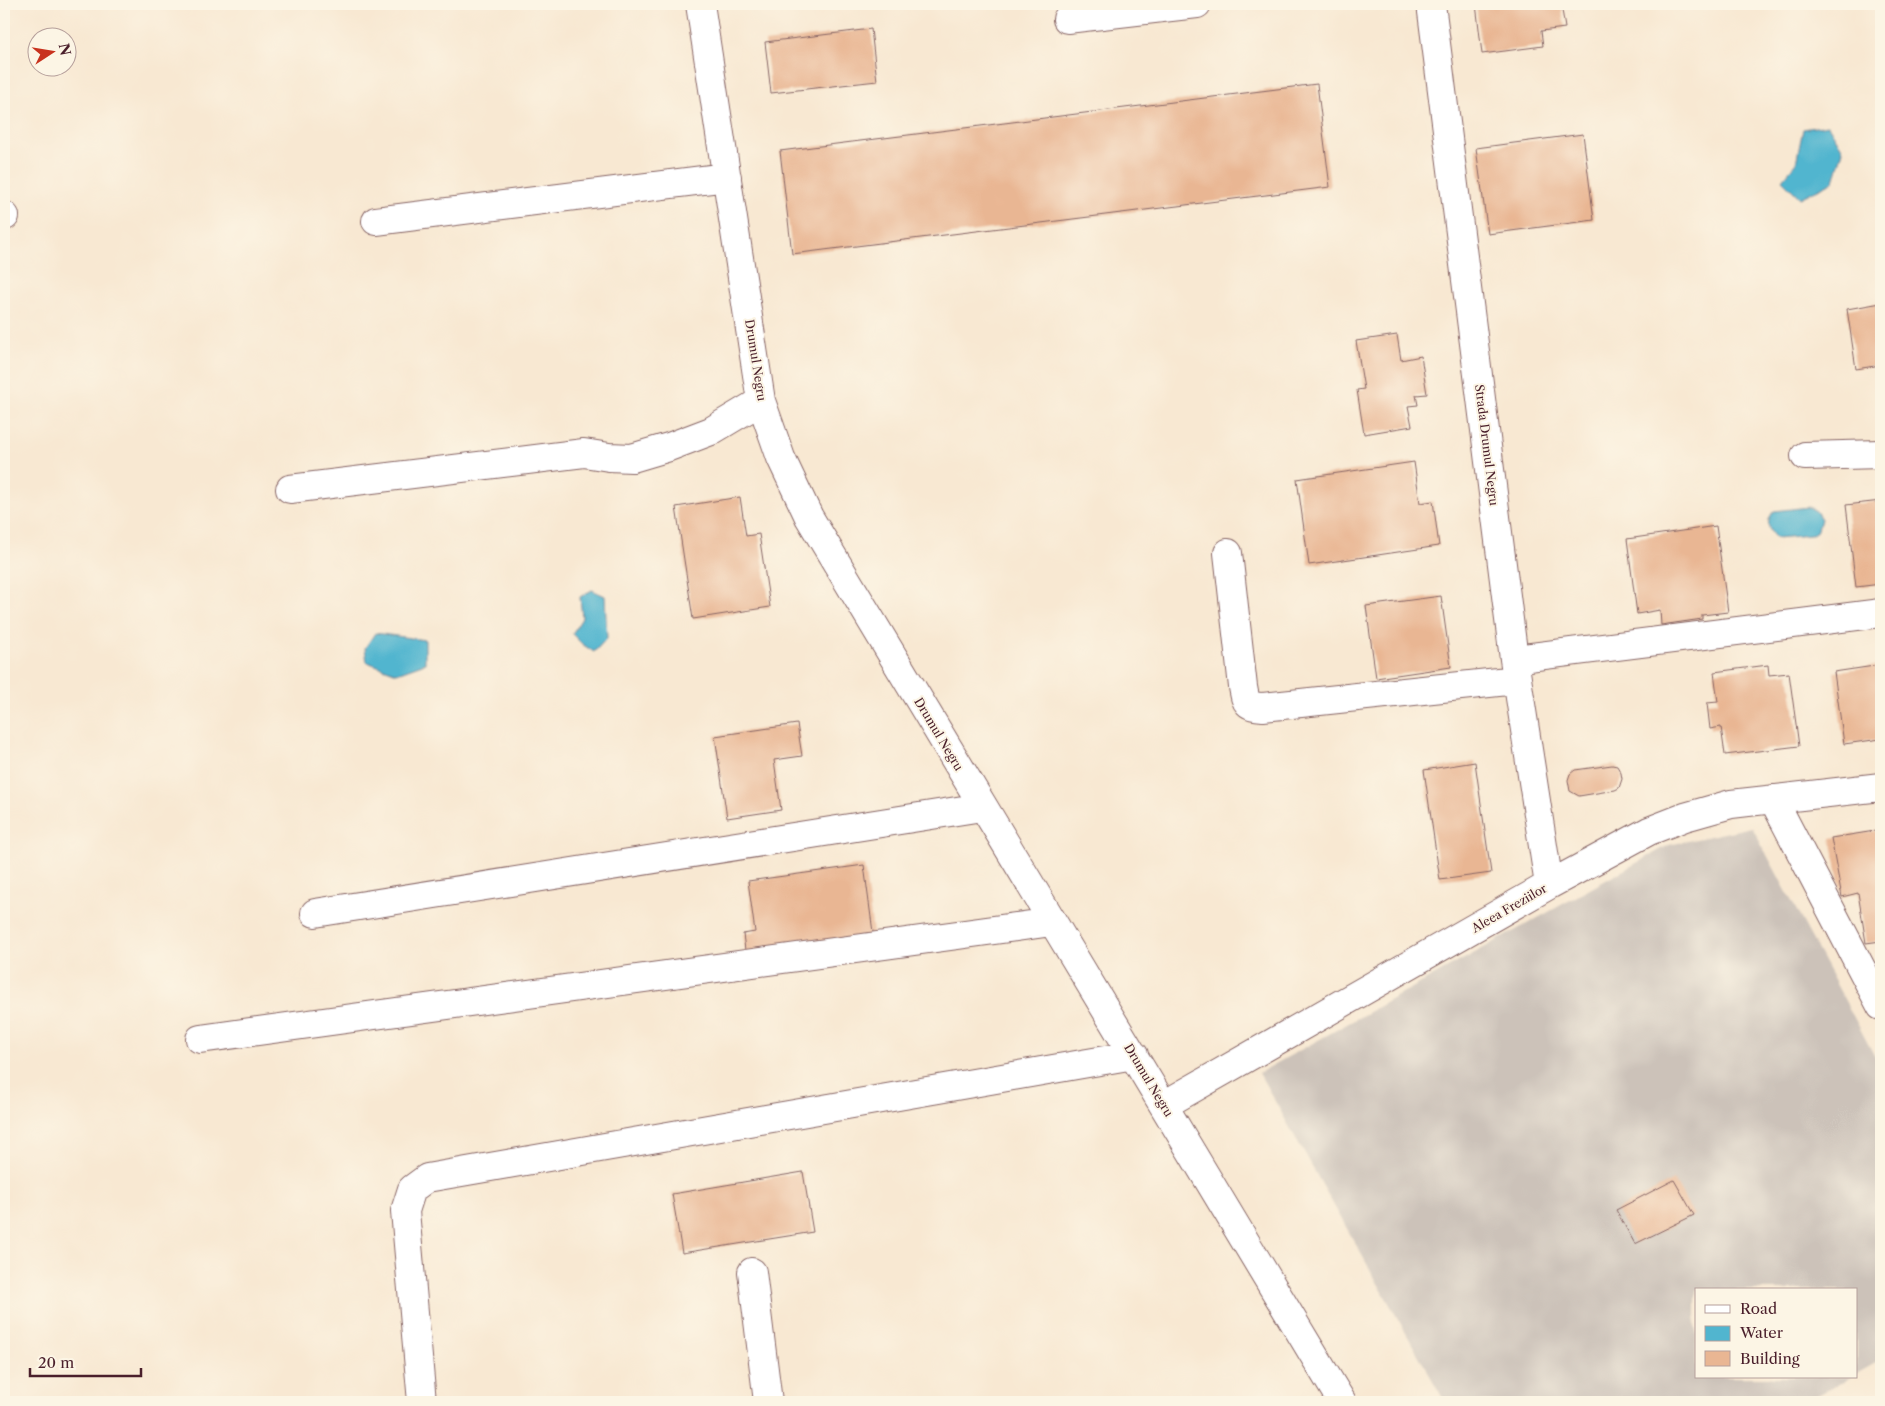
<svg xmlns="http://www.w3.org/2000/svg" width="1885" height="1406" font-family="'Libre Caslon Text',serif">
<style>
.industrial{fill:#ccc2b9}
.water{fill:#51b5cf;stroke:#4e6a7d}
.building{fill:#e9b693}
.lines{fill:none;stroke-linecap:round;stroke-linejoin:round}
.minor-casing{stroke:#876565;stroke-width:30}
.minor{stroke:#fff;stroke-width:28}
.labels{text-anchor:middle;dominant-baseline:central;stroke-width:4;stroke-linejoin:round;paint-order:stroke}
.street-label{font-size:12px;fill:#4a1f2b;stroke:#fcf5e5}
</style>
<rect width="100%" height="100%" fill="#fcf5e5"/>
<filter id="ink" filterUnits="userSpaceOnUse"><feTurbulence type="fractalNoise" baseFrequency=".02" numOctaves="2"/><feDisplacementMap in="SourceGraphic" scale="10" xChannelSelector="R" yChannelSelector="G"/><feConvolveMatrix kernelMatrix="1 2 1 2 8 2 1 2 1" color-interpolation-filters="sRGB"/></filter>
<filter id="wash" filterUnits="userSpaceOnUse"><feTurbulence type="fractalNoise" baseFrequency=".0096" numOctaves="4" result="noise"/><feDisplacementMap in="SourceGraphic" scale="20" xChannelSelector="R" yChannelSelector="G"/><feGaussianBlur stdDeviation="1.12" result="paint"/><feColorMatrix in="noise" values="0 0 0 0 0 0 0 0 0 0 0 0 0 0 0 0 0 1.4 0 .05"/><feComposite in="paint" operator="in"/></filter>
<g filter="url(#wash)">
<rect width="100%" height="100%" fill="#f8e8d2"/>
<path class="industrial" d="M 1752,827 L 1881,1068 L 1881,1360 L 1856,1374 L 1856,1290 L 1696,1290 L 1696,1377 L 1851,1377 L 1805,1402 L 1445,1402 L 1259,1073 L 1669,845 Z"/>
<path class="water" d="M 1828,125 L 1843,150 L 1834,181 L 1800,198 L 1782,180 L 1796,163 L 1803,129 Z
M 1809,507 L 1816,511 L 1821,519 L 1818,530 L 1811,535 L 1776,538 C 1767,530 1766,520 1774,511 Z
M 592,590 L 605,596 L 607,638 L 594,652 L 582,644 L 572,634 L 582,618 L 580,597 Z
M 375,633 L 425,640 L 425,663 L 397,673 L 367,662 L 365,648 Z"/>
<g id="blocks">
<path class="building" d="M 1476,4 L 1561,4 L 1565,28 L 1541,31 L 1543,46 L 1482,54 Z
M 871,29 L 877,81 L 771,93 L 765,42 Z
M 1317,84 L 1330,187 L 792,254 L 780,151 Z
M 1583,134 L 1594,220 L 1488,234 L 1476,148 Z
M 1881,303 L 1881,365 L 1856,369 L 1847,309 Z
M 1397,335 L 1401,360 L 1421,356 L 1427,394 L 1416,395 L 1418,405 L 1408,406 L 1412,426 L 1364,434 L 1357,390 L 1364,389 L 1356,341 Z
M 1414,462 L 1420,503 L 1433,501 L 1439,546 L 1309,565 L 1297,479 Z
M 740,497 L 746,536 L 759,534 L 770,607 L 693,619 L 676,507 Z
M 1881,501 L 1881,584 L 1856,587 L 1846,505 Z
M 1716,526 L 1728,612 L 1702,615 L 1702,619 L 1661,625 L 1660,610 L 1637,614 L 1627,539 Z
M 1441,596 L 1451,667 L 1376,678 L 1366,606 Z
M 1768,665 L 1769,675 L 1789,673 L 1799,746 L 1725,755 L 1721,727 L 1710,729 L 1707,703 L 1718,702 L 1714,672 Z
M 1881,665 L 1881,739 L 1844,744 L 1834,672 Z
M 797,724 L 802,756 L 774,760 L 781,810 L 727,818 L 715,736 Z
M 1475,762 L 1491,873 L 1440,880 L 1424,770 Z
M 1612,765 L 1617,766 L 1621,773 L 1622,779 L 1619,788 L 1615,790 L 1579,796 L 1570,791 L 1568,780 L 1570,774 L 1575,770 Z
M 1881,830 L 1881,941 L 1866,943 L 1858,893 L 1842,897 L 1831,838 Z
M 864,865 L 874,940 L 746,958 L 743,934 L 755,932 L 748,881 Z
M 803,1172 L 813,1232 L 682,1253 L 672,1194 Z
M 1674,1180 L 1694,1215 L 1635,1244 L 1616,1210 Z"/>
</g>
</g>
<g filter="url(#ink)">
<use href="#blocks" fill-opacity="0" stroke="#876565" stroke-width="1"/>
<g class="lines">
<g class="minor-casing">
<path id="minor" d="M 700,4 L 761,401 L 781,458 L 809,517 L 1342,1402
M 1431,4 L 1514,659 L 1549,885
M 1067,19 L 1197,4
M 4,216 L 5,216
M 376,221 L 727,177
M 1805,456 L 1881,454
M 290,489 L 584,453 L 609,457 L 632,458 L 669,447 L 711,431 L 761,401
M 1228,553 L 1243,687 C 1246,703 1246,706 1263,707 L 1517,680
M 1514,659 L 1881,613
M 1773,799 L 1881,1006
M 315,913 L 982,807
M 200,1039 L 1052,922
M 1164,1105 L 1549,885 L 1649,831 L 1685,817 L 1731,804 L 1881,787
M 752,1272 L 768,1402
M 422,1402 L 405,1211 L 412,1189 L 427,1178 L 1134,1055"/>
</g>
<use href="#minor" class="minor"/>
</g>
</g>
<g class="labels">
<g class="street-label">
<text transform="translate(756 360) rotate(81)">Drumul Negru</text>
<text transform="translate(1487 445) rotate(83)">Strada Drumul Negru</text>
<text transform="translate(939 734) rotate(59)">Drumul Negru</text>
<text transform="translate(1509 908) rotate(-30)">Aleea Freziilor</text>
<text transform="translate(1149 1080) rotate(59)">Drumul Negru</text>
</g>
</g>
<rect width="1885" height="1406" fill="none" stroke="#fcf5e5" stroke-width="20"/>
<rect x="1695" y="1288" width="162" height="90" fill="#fcf5e5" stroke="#b59f9b"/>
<rect x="1705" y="1305" width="25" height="8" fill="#ffffff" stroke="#b59f9b"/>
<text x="1740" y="1314" font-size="15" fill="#4a1f2b">Road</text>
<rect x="1705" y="1326" width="25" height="15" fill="#51b5cf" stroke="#b59f9b"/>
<text x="1740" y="1338" font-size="15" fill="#4a1f2b">Water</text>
<rect x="1705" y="1351" width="25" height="15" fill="#e9b693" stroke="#b59f9b"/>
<text x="1740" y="1364" font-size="15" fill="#4a1f2b">Building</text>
<g transform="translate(52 52) rotate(78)"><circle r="24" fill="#fcf5e5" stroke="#b59f9b"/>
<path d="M0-4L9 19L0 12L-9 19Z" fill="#c8321e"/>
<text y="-8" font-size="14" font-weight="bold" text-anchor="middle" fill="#4a1f2b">N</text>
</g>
<path d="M30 1368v8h111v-8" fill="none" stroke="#4a1f2b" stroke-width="2.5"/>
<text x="38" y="1368" font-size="15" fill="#4a1f2b" stroke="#fcf5e5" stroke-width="4" paint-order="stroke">20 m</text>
</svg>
